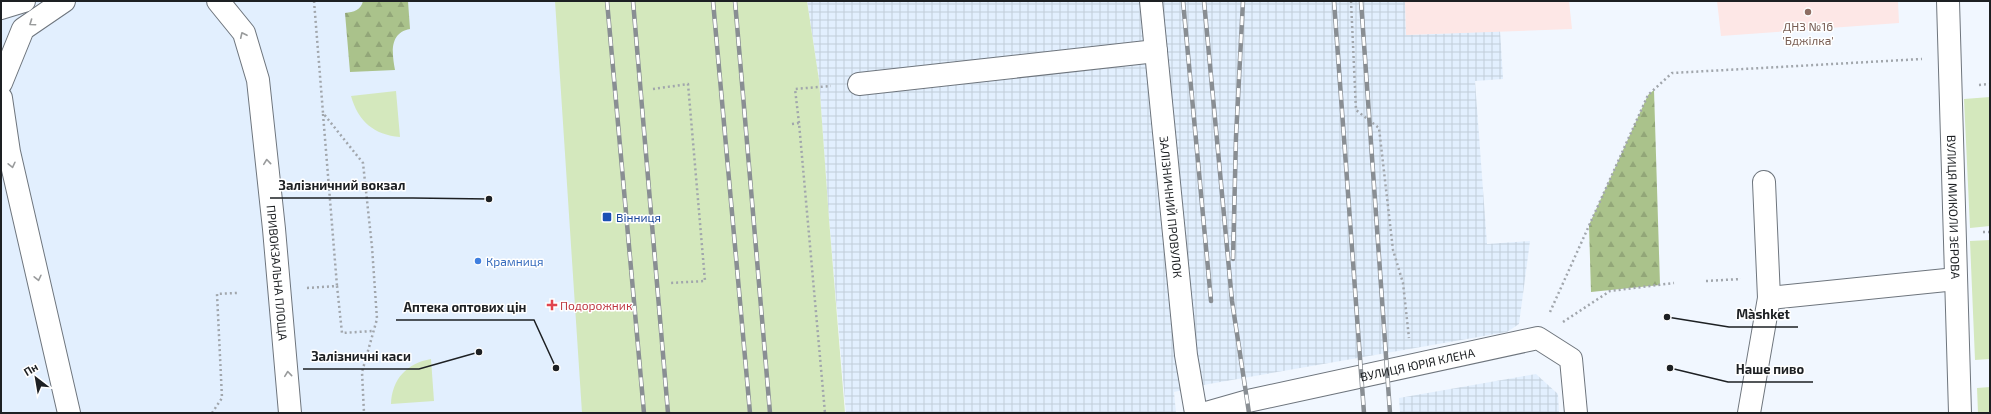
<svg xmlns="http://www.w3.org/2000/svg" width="1991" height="414" font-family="'Exo 2',sans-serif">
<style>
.built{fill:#e2effe}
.industrial{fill:url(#industrial-grid)}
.education{fill:#fde7e6}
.grass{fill:#d4e8bd}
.forest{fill:url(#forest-firs)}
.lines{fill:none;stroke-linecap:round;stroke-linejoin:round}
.minor-casing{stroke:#6e757d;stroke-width:24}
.path{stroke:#a1a6ac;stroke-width:2.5;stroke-dasharray:2 3;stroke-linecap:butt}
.minor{stroke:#fff;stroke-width:22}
.rail-casing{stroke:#898e93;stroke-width:4.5}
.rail{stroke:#fff;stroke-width:3;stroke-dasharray:9;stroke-linecap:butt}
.oneway{stroke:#999b9c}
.education-dot{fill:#8d6e63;stroke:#fff;stroke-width:1.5}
.transit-dot{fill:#1a4fb4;stroke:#fff;stroke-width:1.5}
.shop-dot{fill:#3f7fe0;stroke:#fff;stroke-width:1.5}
.health-dot{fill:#e0444e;stroke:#fff;stroke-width:1.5}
.labels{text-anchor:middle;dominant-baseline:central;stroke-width:3;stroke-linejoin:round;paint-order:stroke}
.education-label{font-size:12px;fill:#785e54;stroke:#fff}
.street-label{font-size:12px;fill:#1d2023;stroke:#fff}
.transit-label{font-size:12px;fill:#164399;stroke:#fff;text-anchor:start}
.shop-label{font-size:12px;fill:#366cbe;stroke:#fff;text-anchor:start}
.health-label{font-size:12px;fill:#be3a42;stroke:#fff;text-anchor:start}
.leader{fill:none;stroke:#1d2023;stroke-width:1.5}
.callout-dot{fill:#1d2023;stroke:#fff;stroke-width:1.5}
.callout-label{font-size:13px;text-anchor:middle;font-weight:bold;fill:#1d2023;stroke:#fff;stroke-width:3;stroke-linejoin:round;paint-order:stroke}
</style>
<defs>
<pattern id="industrial-grid" width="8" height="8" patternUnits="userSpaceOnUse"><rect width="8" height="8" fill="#e2effe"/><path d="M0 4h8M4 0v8" fill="none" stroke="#c1cdd9"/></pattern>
<pattern id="forest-firs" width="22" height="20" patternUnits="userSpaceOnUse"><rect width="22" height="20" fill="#aac28b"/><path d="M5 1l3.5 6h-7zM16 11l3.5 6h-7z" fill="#92a678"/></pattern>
</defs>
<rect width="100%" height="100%" fill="#f1f7ff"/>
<path class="built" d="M 1,1 L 575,1 L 607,413 L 1,413 Z"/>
<path class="industrial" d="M 807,1 L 1405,1 L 1406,35 L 1500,31 L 1503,79 L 1475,81 L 1487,244 L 1530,241 L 1519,324 L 1507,332 L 1209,384 L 1174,392 L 1176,413 L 846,413 L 829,219 L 819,80 Z
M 1536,374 L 1558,394 L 1559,413 L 1400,413 L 1399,398 Z"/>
<path class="education" d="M 1405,1 L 1569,1 L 1572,29 L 1406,35 Z
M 1717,1 L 1898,1 L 1899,23 L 1721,36 Z"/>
<path class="grass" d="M 555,1 L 807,1 L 819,80 L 829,219 L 845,413 L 582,413 Z
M 396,91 L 400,137 C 374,135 358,121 351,96 Z
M 1990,97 L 1990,226 L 1970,228 L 1964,99 Z
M 1990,240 L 1990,359 L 1975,360 L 1970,241 Z
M 431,359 L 434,401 L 391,404 C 392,379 407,363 431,359 Z
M 1990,387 L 1990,413 L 1978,413 L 1977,388 Z"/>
<path class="forest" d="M 363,1 L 408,1 L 410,29 C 389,33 392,53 395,70 L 350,72 L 345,13 C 354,12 361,10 363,1 Z
M 1654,90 L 1660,285 L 1591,292 L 1589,225 L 1648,95 Z"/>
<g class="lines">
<g class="minor-casing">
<g id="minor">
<path id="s1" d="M 218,1 L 244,33 L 258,80 L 274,229 L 290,413"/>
<path id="s2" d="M 1151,1 L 1186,355 L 1196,413"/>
<path id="s3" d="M 1948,1 L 1960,413"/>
<path d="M 1,8 L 24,1"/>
<path d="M 1,83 L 23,29 L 64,1"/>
<path d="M 859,84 L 1156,51"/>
<path d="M 1,98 L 9,152 L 69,413"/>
<path d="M 1764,182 L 1769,298"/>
<path id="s4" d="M 1206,413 L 1248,401 L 1538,338 L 1571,359 L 1576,413"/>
<path d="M 1749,413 L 1769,298 L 1956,279"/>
</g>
</g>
<path class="path" d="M 314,1 L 323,113 L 363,163 L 372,247 L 377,319 L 362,372 L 364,413
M 1351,1 L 1356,110 L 1379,128 L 1393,250 L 1403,283 L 1409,338
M 1979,85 L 1990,84
M 653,89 L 688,84 L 705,281 L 670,283
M 323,114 L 337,286
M 799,123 L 795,89 L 831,86
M 792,124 L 799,123 L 825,413
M 1983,232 L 1990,232
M 1706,281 L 1741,279
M 307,288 L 337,286 L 342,333 L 373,331
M 1550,312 L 1648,95 L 1672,73 L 1922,59
M 1563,322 L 1610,291 L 1674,283
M 212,413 L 222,398 L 217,294 L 237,293"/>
<use href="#minor" class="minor"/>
<g class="rail-casing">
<path id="rail" d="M 607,1 L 644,413
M 633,1 L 668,413
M 713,1 L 750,413
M 735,1 L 770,413
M 1183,1 L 1211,301
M 1204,1 L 1232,301 L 1249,413
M 1334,1 L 1364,413
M 1361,1 L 1390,413
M 1233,259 L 1236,137 L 1243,1"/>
</g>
<use href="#rail" class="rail"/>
</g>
<defs><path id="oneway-chevron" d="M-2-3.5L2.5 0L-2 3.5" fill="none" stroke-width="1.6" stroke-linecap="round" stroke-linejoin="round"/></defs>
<g class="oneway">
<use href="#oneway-chevron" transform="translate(32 23) rotate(145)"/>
<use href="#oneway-chevron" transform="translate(243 35) rotate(-115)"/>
<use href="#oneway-chevron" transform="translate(267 162) rotate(-96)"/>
<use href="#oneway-chevron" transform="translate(12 165) rotate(77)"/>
<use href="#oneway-chevron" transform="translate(38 278) rotate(77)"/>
<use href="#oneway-chevron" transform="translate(288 374) rotate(-96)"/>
</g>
<circle class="education-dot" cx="1808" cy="12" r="4"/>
<rect class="transit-dot" x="602" y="212" width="10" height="10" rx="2"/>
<circle class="shop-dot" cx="478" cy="261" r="4"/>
<path class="health-dot" d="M550 299h4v4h4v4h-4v4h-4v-4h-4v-4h4z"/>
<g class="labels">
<g class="education-label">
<text x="1808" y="26">ДНЗ №16<tspan x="1808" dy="14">'Бджілка'</tspan></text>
</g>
<g class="street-label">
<text stroke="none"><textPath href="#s2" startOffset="207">ЗАЛІЗНИЧНИЙ ПРОВУЛОК</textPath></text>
<text stroke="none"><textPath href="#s3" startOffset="206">ВУЛИЦЯ МИКОЛИ ЗЕРОВА</textPath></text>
<text stroke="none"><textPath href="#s1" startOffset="284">ПРИВОКЗАЛЬНА ПЛОЩА</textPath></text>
<text stroke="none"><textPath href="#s4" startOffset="217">ВУЛИЦЯ ЮРІЯ КЛЕНА</textPath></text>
</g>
<g class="transit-label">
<text x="616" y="217">Вінниця</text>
</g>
<g class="shop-label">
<text x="486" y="261">Крамниця</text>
</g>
<g class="health-label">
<text x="560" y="305">Подорожник</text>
</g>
</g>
<path class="leader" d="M489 199L413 198H270M556 368L534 320H396M1667 317L1729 327H1798M479 352L419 369H303M1670 368L1728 382H1813"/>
<g class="callout-dot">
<circle cx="489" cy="199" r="4"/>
<circle cx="556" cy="368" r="4"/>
<circle cx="1667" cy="317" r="4"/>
<circle cx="479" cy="352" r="4"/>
<circle cx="1670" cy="368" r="4"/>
</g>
<g class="callout-label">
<text x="342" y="190">Залізничний вокзал</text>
<text x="465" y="312">Аптека оптових цін</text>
<text x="1763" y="319">Màshket</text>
<text x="361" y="361">Залізничні каси</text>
<text x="1770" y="374">Наше пиво</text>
</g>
<rect width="1991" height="414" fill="none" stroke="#1d2023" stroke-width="4"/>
<g transform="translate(36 378) rotate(329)" stroke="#ffffff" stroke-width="3" paint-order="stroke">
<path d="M0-3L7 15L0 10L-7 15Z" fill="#1d2023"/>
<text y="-6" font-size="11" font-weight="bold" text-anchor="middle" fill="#1d2023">Пн</text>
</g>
</svg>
